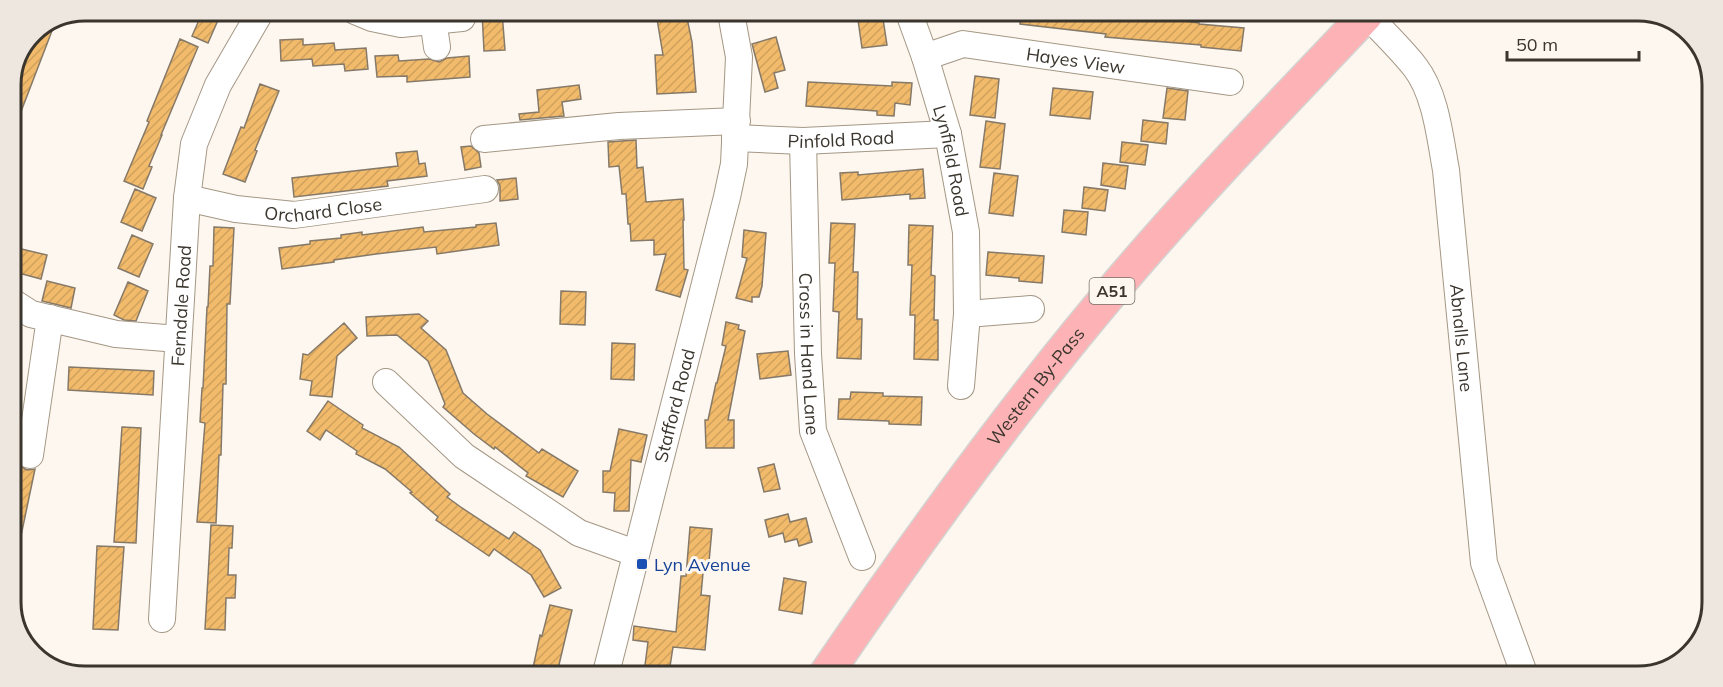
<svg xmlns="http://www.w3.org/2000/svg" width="1723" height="687" font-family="Mulish,sans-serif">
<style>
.building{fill:url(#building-hatch);stroke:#867968;stroke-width:1.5}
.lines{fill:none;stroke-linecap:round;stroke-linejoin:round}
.minor-casing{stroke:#a49785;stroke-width:28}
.highway-casing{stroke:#d4d3d1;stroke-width:36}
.minor{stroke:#fff;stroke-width:26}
.highway{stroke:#fdb2b5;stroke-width:33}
.transit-dot{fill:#1a4fb4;stroke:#fdf7ef;stroke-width:2}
.labels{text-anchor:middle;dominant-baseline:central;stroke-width:6;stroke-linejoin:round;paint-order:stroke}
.shield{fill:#fdf7ef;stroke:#746f67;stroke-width:1.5}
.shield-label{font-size:16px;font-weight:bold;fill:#3a352d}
.street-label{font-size:18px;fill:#3a352d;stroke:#fdf7ef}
.transit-label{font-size:18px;fill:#164399;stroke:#fdf7ef;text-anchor:start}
.rim{fill:none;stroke:#3a352d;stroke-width:3}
</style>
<defs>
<pattern id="building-hatch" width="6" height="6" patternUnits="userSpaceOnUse" patternTransform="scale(1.5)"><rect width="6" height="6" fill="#f2bb6b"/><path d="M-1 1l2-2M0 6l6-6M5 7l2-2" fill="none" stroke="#d0a15d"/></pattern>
</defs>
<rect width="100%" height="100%" fill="#fdf7ef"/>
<path class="building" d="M 203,11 L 222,11 L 208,43 L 192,36 Z
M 482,12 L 502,12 L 505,50 L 484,51 Z
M 656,13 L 686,13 L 692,42 L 696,92 L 657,94 L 655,55 L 663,55 Z
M 857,13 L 880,13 L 881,20 L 883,19 L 887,45 L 862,48 Z
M 1020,14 L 1129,14 L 1199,23 L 1199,24 L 1244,28 L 1241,51 L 1201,47 L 1201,45 L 1105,37 L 1106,34 L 1020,24 Z
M 55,23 L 12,135 L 11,135 L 11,81 L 33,32 Z
M 776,37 L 785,70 L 774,73 L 778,88 L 765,92 L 752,44 Z
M 180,39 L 198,47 L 161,135 L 162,135 L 149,166 L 152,167 L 143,189 L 124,181 L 149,122 L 147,121 Z
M 303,39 L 303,45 L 334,43 L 335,50 L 366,48 L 368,69 L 345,71 L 344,64 L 313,66 L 312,59 L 281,61 L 280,40 Z
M 398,55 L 399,61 L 429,59 L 439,62 L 447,58 L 469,56 L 470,77 L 407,82 L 407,76 L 377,77 L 375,56 Z
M 975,76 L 999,79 L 995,118 L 970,115 Z
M 808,82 L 892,86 L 892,82 L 912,83 L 910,105 L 895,103 L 894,116 L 877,115 L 877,111 L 806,106 Z
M 260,84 L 279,91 L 255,150 L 257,151 L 245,182 L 223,174 L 241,127 L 244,128 Z
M 579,85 L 581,99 L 562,102 L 564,116 L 520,120 L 519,114 L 539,112 L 537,90 Z
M 1053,88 L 1093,92 L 1090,119 L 1050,115 Z
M 1167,88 L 1188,91 L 1185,120 L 1163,118 Z
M 1143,120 L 1168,123 L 1166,144 L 1141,141 Z
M 986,121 L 1005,124 L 1000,169 L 980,167 Z
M 636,140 L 637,168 L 643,167 L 646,202 L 683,199 L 684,220 L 683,220 L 684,269 L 688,270 L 680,297 L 656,290 L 666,254 L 654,255 L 654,240 L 631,241 L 630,224 L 628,224 L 626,194 L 622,194 L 619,166 L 609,167 L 608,142 Z
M 1122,142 L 1148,145 L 1145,165 L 1120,162 Z
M 471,146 L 479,153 L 481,167 L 465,170 L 461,147 Z
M 417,151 L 419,164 L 425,163 L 427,176 L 387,181 L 388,186 L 294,197 L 292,178 L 398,166 L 396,153 Z
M 1103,163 L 1128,166 L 1125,189 L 1101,185 Z
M 923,169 L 925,198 L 910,199 L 910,194 L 842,200 L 840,173 L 858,172 L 858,175 Z
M 994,173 L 1018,176 L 1013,216 L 989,213 Z
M 516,178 L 518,199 L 500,201 L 500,186 L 497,180 Z
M 1084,187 L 1108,190 L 1105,211 L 1082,208 Z
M 135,189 L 156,198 L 142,231 L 121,222 Z
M 1064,210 L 1088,212 L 1086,235 L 1062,232 Z
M 496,223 L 499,245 L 437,254 L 436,247 L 376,254 L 334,260 L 334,262 L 282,269 L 279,248 L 310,244 L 310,241 L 341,238 L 341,235 L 362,232 L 362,235 L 423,227 L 424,232 L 476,227 L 476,225 Z
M 831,223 L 855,224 L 853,272 L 858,272 L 857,319 L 862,319 L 861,359 L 837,358 L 839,312 L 833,311 L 835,263 L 829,263 Z
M 909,225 L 933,226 L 931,275 L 935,276 L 934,320 L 938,320 L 938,360 L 914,359 L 915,315 L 910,315 L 912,265 L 908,265 Z
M 214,227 L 234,228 L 230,304 L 227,304 L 226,384 L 223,384 L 221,455 L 219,455 L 216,523 L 197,522 L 205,423 L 200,422 L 202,388 L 203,388 L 207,307 L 208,307 L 210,266 L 213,266 Z
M 744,230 L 766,233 L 762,286 L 759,297 L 752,297 L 752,302 L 736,298 L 747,258 L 742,257 Z
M 132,235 L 153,244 L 139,277 L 118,268 Z
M 13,247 L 47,255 L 41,279 L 11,271 L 11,258 Z
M 988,252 L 1044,256 L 1042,283 L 1019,281 L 1019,278 L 986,275 Z
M 47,281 L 75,288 L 71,308 L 42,301 Z
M 128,282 L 148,291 L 136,321 L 124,320 L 114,315 Z
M 561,291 L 586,292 L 585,325 L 560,324 Z
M 419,314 L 428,321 L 421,328 L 446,350 L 463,393 L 487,414 L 539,453 L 542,449 L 578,471 L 563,497 L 526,476 L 528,473 L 495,447 L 494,449 L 474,434 L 443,407 L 445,404 L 428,361 L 397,335 L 367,336 L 366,317 Z
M 726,322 L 739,325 L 738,329 L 745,331 L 728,420 L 734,420 L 734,448 L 706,448 L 705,420 L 708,420 L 716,383 L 717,383 L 726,346 L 722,345 Z
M 344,323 L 357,338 L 337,356 L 332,397 L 310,395 L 312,381 L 300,379 L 303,354 L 308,355 Z
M 612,343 L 635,344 L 634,380 L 611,379 Z
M 788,351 L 791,375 L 760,379 L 757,354 Z
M 69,367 L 154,371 L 153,395 L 68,390 Z
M 851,392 L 883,393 L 883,396 L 922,397 L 921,425 L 889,424 L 889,421 L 838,419 L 839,399 L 850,399 Z
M 328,401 L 363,425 L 362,428 L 399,447 L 450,494 L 447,497 L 462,508 L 509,539 L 514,532 L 540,550 L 561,588 L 544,597 L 531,575 L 494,549 L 489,556 L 436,520 L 438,517 L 410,493 L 412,492 L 385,469 L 356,454 L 357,451 L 326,430 L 320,440 L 307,431 Z
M 122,427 L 141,428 L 136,543 L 114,542 Z
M 619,429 L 647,435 L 641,462 L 631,460 L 629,511 L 614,511 L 615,493 L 603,492 L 603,471 L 610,471 Z
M 11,464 L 20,466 L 27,470 L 35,469 L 17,555 L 11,554 Z
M 774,464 L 780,489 L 764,492 L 758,468 Z
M 788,514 L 790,522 L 806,518 L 812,542 L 799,546 L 797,539 L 785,542 L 783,533 L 769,537 L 765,520 Z
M 211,525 L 233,526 L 232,548 L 229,548 L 228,575 L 236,575 L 235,598 L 226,598 L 225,630 L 205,629 Z
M 690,527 L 712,529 L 709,562 L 704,562 L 701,595 L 710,596 L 705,650 L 673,647 L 669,673 L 644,673 L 648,642 L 633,640 L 634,626 L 676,632 L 681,576 L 686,576 Z
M 97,546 L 124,547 L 118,630 L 93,629 Z
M 784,578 L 806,582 L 802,614 L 779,610 Z
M 550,605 L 572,610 L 557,673 L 533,668 L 540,635 L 542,636 Z"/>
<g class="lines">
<g class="minor-casing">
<g id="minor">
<path d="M 355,11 L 372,18 L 401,24 L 462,18"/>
<path id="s1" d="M 909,13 L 925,57 L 948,134 L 966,232 L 967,314 L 961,386"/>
<path id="s2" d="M 1367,15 C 1383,32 1401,49 1415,67 C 1436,94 1440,138 1446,170 L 1484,563 L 1525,676"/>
<path d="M 433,20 L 437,47"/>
<path id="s3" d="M 925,57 L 963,44 L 1230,82"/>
<path id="s4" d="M 735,138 L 803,141 L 948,134"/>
<path d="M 484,139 L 619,126 L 737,121"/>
<path id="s5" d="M 803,141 L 808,354 L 813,431 L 862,557"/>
<path id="s6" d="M 187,198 L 236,209 L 294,215 L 485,189"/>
<path d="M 11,301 L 31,314 L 116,334 L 178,339"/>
<path d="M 967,314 L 1031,309"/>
<path d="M 386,382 L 464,456 L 579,533 L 635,553"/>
<path d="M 30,455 L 50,318"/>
<path id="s7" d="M 162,619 L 187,198 L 194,144 L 218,85 L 261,11"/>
<path id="s8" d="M 606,673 L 727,197 L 734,164 L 739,57 L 731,13"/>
</g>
</g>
<g class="highway-casing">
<g id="highway">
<path id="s9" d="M 826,674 C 918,539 1014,406 1120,282 C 1198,190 1283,103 1366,15"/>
</g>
</g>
<use href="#minor" class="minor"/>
<use href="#highway" class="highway"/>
</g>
<rect class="transit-dot" x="636" y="558" width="12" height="12" rx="3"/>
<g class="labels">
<rect class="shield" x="1089.5" y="278" width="45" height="26" rx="4.5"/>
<g class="shield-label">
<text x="1112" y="291">A51</text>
</g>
<g class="street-label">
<text stroke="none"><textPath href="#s3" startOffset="154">Hayes View</textPath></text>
<text stroke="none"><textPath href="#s4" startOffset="106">Pinfold Road</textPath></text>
<text stroke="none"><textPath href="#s1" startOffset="154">Lynfield Road</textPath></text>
<text stroke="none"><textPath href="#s6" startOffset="138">Orchard Close</textPath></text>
<text stroke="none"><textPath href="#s7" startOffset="314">Ferndale Road</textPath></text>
<text stroke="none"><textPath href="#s2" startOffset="348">Abnalls Lane</textPath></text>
<text stroke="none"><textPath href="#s5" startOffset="213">Cross in Hand Lane</textPath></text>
<text stroke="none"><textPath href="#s9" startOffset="356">Western By-Pass</textPath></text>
<text stroke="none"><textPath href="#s8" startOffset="276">Stafford Road</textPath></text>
</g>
<g class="transit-label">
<text x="654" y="564">Lyn Avenue</text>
</g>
</g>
<path d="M0 0H1723V687H0ZM85 21H1638A64 64 0 0 1 1702 85V602A64 64 0 0 1 1638 666H85A64 64 0 0 1 21 602V85A64 64 0 0 1 85 21Z" fill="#ede7df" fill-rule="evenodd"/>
<path class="rim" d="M85 21H1638A64 64 0 0 1 1702 85V602A64 64 0 0 1 1638 666H85A64 64 0 0 1 21 602V85A64 64 0 0 1 85 21Z"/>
<path d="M1507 51v9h132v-9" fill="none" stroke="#3a352d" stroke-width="3"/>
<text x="1516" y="51" font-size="18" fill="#3a352d" stroke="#fdf7ef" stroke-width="4.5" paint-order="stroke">50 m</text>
</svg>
